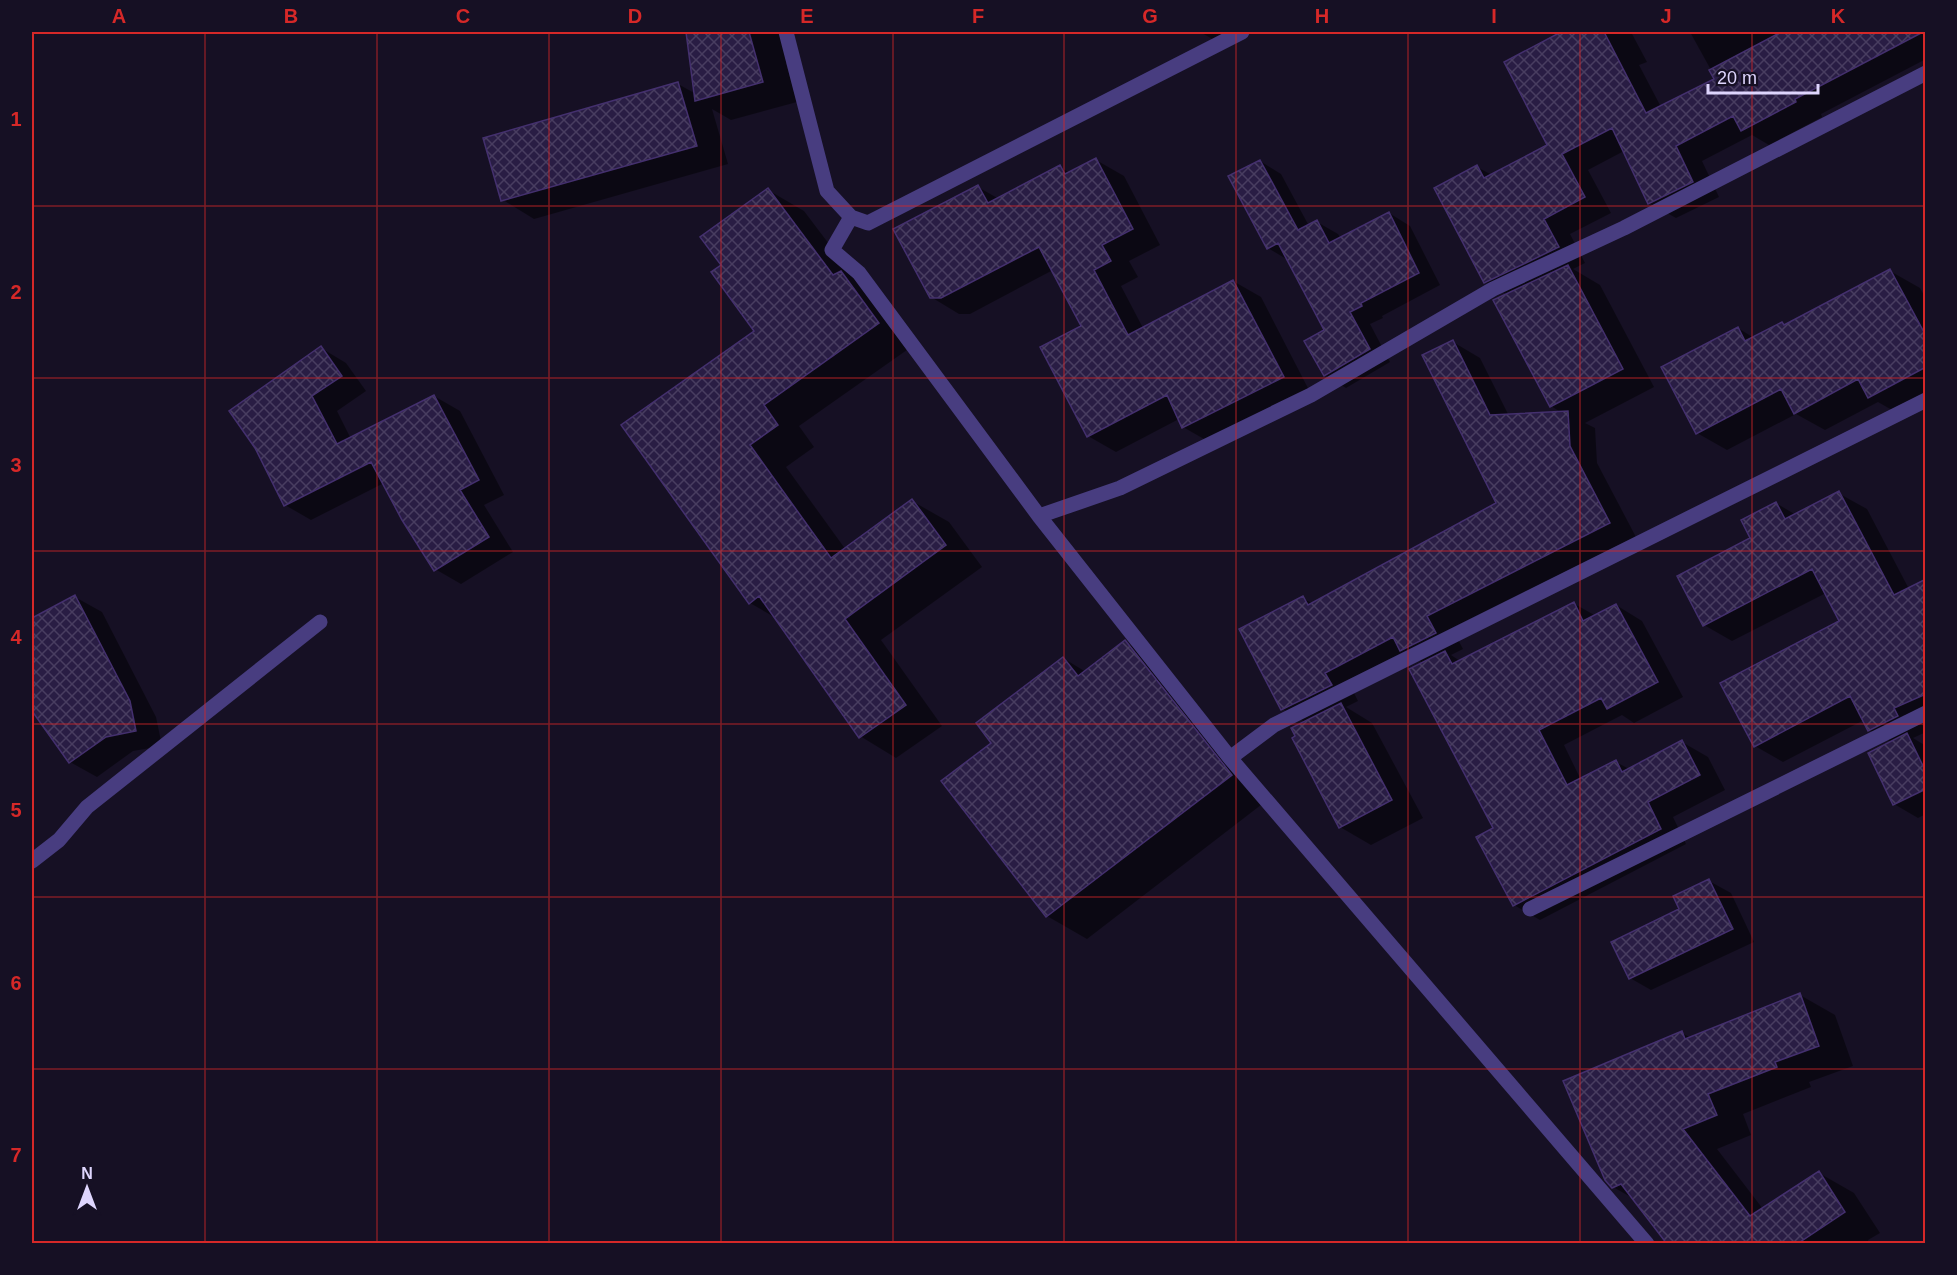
<svg xmlns="http://www.w3.org/2000/svg" width="1957" height="1275" font-family="Arial,sans-serif">
<style>
.shadow{fill:#0007}
.building{fill:url(#building-cross-hatch);stroke:#44306e;stroke-width:1.5}
.lines{fill:none;stroke-linecap:round;stroke-linejoin:round}
.street{stroke:#483d80;stroke-width:15}
.grid{fill:none;stroke:#d62828;stroke-width:1.5;stroke-opacity:0.55}
.neatline{fill:none;stroke:#d62828;stroke-width:2}
.grid-label{font-size:20px;text-anchor:middle;font-weight:bold;fill:#d62828}
</style>
<defs>
<pattern id="building-cross-hatch" width="8" height="8" patternUnits="userSpaceOnUse" patternTransform="scale(1.5)"><rect width="8" height="8" fill="#291d44"/><path d="M0 0l8 8M0 8l8-8" fill="none" stroke="#483d60"/></pattern>
</defs>
<rect width="100%" height="100%" fill="#161024"/>
<path class="shadow" d="M 687,32 L 787,32 L 791,63 L 786,63 L 797,102 L 731,120 L 712,109 L 728,164 L 534,219 L 503,200 L 678,84 L 696,94 Z
M 1200,32 L 1252,32 L 1225,46 Z
M 1565,32 L 1631,32 L 1647,62 L 1639,65 L 1661,107 L 1716,79 L 1690,32 L 1926,32 L 1926,59 L 1821,114 L 1822,117 L 1769,145 L 1752,135 L 1702,161 L 1719,197 L 1676,218 L 1649,203 L 1624,151 L 1588,170 L 1611,213 L 1570,234 L 1585,263 L 1573,269 L 1600,285 L 1654,387 L 1585,423 L 1595,428 L 1597,463 L 1637,539 L 1454,632 L 1463,649 L 1451,655 L 1460,661 L 1573,603 L 1596,616 L 1616,605 L 1642,621 L 1683,697 L 1634,723 L 1622,715 L 1564,745 L 1581,780 L 1616,762 L 1629,769 L 1682,742 L 1708,757 L 1725,790 L 1673,817 L 1686,844 L 1540,920 L 1514,905 L 1495,829 L 1423,663 L 1413,657 L 1352,689 L 1358,701 L 1346,707 L 1372,723 L 1423,818 L 1371,845 L 1340,827 L 1305,722 L 1283,709 L 1241,630 L 1303,598 L 1313,604 L 1498,504 L 1453,342 L 1480,358 L 1509,416 L 1562,413 L 1551,406 L 1508,295 L 1485,282 L 1477,167 L 1492,175 L 1549,146 L 1506,62 Z
M 1096,160 L 1124,176 L 1160,245 L 1129,261 L 1138,277 L 1121,286 L 1143,328 L 1233,281 L 1261,297 L 1311,394 L 1211,443 L 1183,427 L 1179,419 L 1116,452 L 1088,436 L 1083,327 L 1053,270 L 970,314 L 959,314 L 931,297 L 978,187 L 999,199 L 1060,167 L 1070,173 Z
M 1260,161 L 1281,174 L 1309,226 L 1317,222 L 1338,234 L 1341,239 L 1389,213 L 1410,226 L 1440,285 L 1382,316 L 1383,318 L 1370,324 L 1390,362 L 1346,388 L 1325,375 L 1326,330 L 1288,260 L 1268,248 Z
M 768,190 L 804,211 L 857,281 L 914,345 L 799,426 L 814,447 L 786,467 L 846,550 L 912,501 L 949,522 L 982,567 L 881,640 L 942,726 L 896,758 L 860,736 L 776,618 L 750,603 L 623,426 L 756,332 L 723,265 Z
M 1890,271 L 1920,288 L 1926,299 L 1926,400 L 1899,414 L 1878,402 L 1825,430 L 1796,414 L 1727,450 L 1697,433 L 1738,328 L 1754,338 L 1782,324 L 1785,326 Z
M 321,348 L 346,363 L 366,391 L 337,411 L 351,439 L 434,396 L 460,411 L 504,495 L 484,505 L 513,552 L 461,584 L 435,569 L 384,483 L 311,520 L 285,505 Z
M 1838,493 L 1867,509 L 1909,589 L 1926,580 L 1926,722 L 1922,724 L 1926,732 L 1913,738 L 1926,746 L 1926,814 L 1918,818 L 1894,804 L 1892,742 L 1869,730 L 1864,720 L 1783,762 L 1755,746 L 1841,621 L 1826,593 L 1732,641 L 1704,625 L 1752,538 L 1776,503 L 1796,515 Z
M 75,597 L 102,612 L 156,717 L 162,746 L 133,751 L 97,777 L 70,762 L 32,708 L 32,620 Z
M 1125,642 L 1164,665 L 1270,798 L 1087,939 L 1047,916 L 943,781 L 993,743 L 1063,658 L 1086,672 Z
M 1709,881 L 1731,893 L 1754,942 L 1651,990 L 1630,978 L 1681,909 Z
M 1800,995 L 1835,1015 L 1853,1066 L 1809,1082 L 1811,1087 L 1743,1114 L 1751,1135 L 1717,1149 L 1763,1209 L 1819,1173 L 1854,1193 L 1880,1233 L 1868,1240 L 1869,1244 L 1669,1244 L 1636,1200 L 1613,1187 L 1682,1033 L 1691,1038 Z"/>
<path class="building" d="M 686,32 L 749,32 L 763,82 L 695,101 Z
M 1561,32 L 1604,32 L 1646,113 L 1714,79 L 1709,70 L 1781,32 L 1923,32 L 1795,99 L 1796,102 L 1741,131 L 1733,116 L 1676,146 L 1693,182 L 1648,204 L 1612,128 L 1562,154 L 1585,197 L 1544,219 L 1559,247 L 1484,283 L 1434,188 L 1477,165 L 1484,178 L 1547,145 L 1504,62 Z
M 678,82 L 697,146 L 501,201 L 483,138 Z
M 1096,158 L 1133,229 L 1102,245 L 1111,261 L 1094,270 L 1128,335 L 1233,280 L 1284,377 L 1182,428 L 1167,395 L 1087,437 L 1040,347 L 1081,326 L 1039,247 L 941,298 L 930,298 L 893,229 L 978,185 L 988,203 L 1060,165 L 1065,174 Z
M 1260,160 L 1298,230 L 1317,220 L 1329,243 L 1389,212 L 1419,273 L 1361,303 L 1362,306 L 1350,312 L 1370,349 L 1324,376 L 1304,341 L 1324,330 L 1278,243 L 1267,249 L 1228,176 Z
M 768,188 L 833,275 L 841,271 L 879,323 L 764,405 L 778,425 L 750,445 L 831,558 L 912,499 L 946,545 L 845,619 L 906,705 L 859,738 L 759,596 L 749,604 L 621,425 L 754,331 L 711,272 L 721,265 L 700,237 Z
M 1568,265 L 1623,369 L 1550,407 L 1493,300 Z
M 1890,269 L 1926,336 L 1926,367 L 1868,398 L 1858,379 L 1794,414 L 1781,389 L 1696,434 L 1661,367 L 1738,327 L 1745,341 L 1782,322 L 1784,325 Z
M 1453,340 L 1490,415 L 1568,411 L 1570,446 L 1610,523 L 1427,616 L 1436,633 L 1400,651 L 1393,637 L 1325,673 L 1332,685 L 1281,710 L 1239,629 L 1303,596 L 1308,605 L 1496,503 L 1422,355 Z
M 321,346 L 342,376 L 312,396 L 337,444 L 434,395 L 479,480 L 460,490 L 489,537 L 434,571 L 402,520 L 371,462 L 284,506 L 255,448 L 229,411 Z
M 1839,491 L 1894,595 L 1926,579 L 1926,694 L 1894,708 L 1898,716 L 1868,731 L 1850,696 L 1754,747 L 1720,683 L 1839,621 L 1812,569 L 1703,626 L 1677,576 L 1750,538 L 1741,520 L 1776,502 L 1785,519 Z
M 75,595 L 130,701 L 136,731 L 106,737 L 69,763 L 32,711 L 32,618 Z
M 1574,602 L 1583,621 L 1616,604 L 1658,682 L 1607,709 L 1601,698 L 1539,730 L 1567,785 L 1616,760 L 1622,772 L 1682,740 L 1700,775 L 1648,802 L 1661,829 L 1513,906 L 1476,837 L 1493,828 L 1409,669 L 1445,651 L 1452,664 Z
M 1125,640 L 1232,775 L 1046,917 L 941,781 L 991,743 L 976,723 L 1063,657 L 1078,676 Z
M 1341,703 L 1392,800 L 1339,828 L 1292,738 L 1295,736 L 1291,728 Z
M 1907,733 L 1926,772 L 1926,789 L 1893,805 L 1868,753 Z
M 1709,879 L 1733,929 L 1629,979 L 1611,942 L 1679,909 L 1673,896 Z
M 1800,993 L 1819,1046 L 1775,1062 L 1777,1067 L 1708,1094 L 1717,1115 L 1683,1129 L 1750,1216 L 1819,1171 L 1845,1212 L 1797,1244 L 1667,1244 L 1621,1184 L 1612,1188 L 1605,1180 L 1563,1081 L 1682,1031 L 1685,1039 Z"/>
<g class="lines">
<path class="street" d="M 786,32 L 827,191 L 851,217 L 868,223 L 1242,32
M 851,217 L 832,250 L 859,273 L 1039,516 L 1230,758 L 1647,1244
M 1039,516 L 1120,488 L 1311,395 L 1493,289 L 1624,228 L 1926,73
M 1230,758 L 1274,725 L 1926,400
M 32,861 L 59,840 L 87,807 L 320,622
M 1530,909 L 1926,713"/>
</g>
<path class="grid" d="M 205,32 L 205,1244M 377,32 L 377,1244M 549,32 L 549,1244M 721,32 L 721,1244M 893,32 L 893,1244M 1064,32 L 1064,1244M 1236,32 L 1236,1244M 1408,32 L 1408,1244M 1580,32 L 1580,1244M 1752,32 L 1752,1244M 32,206 L 1926,206M 32,378 L 1926,378M 32,551 L 1926,551M 32,724 L 1926,724M 32,897 L 1926,897M 32,1069 L 1926,1069"/>
<rect width="1957" height="1275" fill="none" stroke="#161024" stroke-width="66"/>
<g transform="translate(87 1188)" stroke="#161024" stroke-width="4.5" paint-order="stroke">
<path d="M0-4.5L10 22L0 15L-10 22Z" fill="#ded5fd"/>
<text y="-9" font-size="16" font-weight="bold" text-anchor="middle" fill="#ded5fd">N</text>
</g>
<path d="M1708 84v9h110v-9" fill="none" stroke="#ded5fd" stroke-width="3"/>
<text x="1717" y="84" font-size="18" fill="#ded5fd" stroke="#161024" stroke-width="4.5" paint-order="stroke">20 m</text>
<rect x="33" y="33" width="1891" height="1209" class="neatline"/>
<g class="grid-label">
<text x="119" y="23">A</text>
<text x="291" y="23">B</text>
<text x="463" y="23">C</text>
<text x="635" y="23">D</text>
<text x="807" y="23">E</text>
<text x="978" y="23">F</text>
<text x="1150" y="23">G</text>
<text x="1322" y="23">H</text>
<text x="1494" y="23">I</text>
<text x="1666" y="23">J</text>
<text x="1838" y="23">K</text>
<text x="16" y="126">1</text>
<text x="16" y="299">2</text>
<text x="16" y="472">3</text>
<text x="16" y="644">4</text>
<text x="16" y="817">5</text>
<text x="16" y="990">6</text>
<text x="16" y="1162">7</text>
</g>
</svg>
